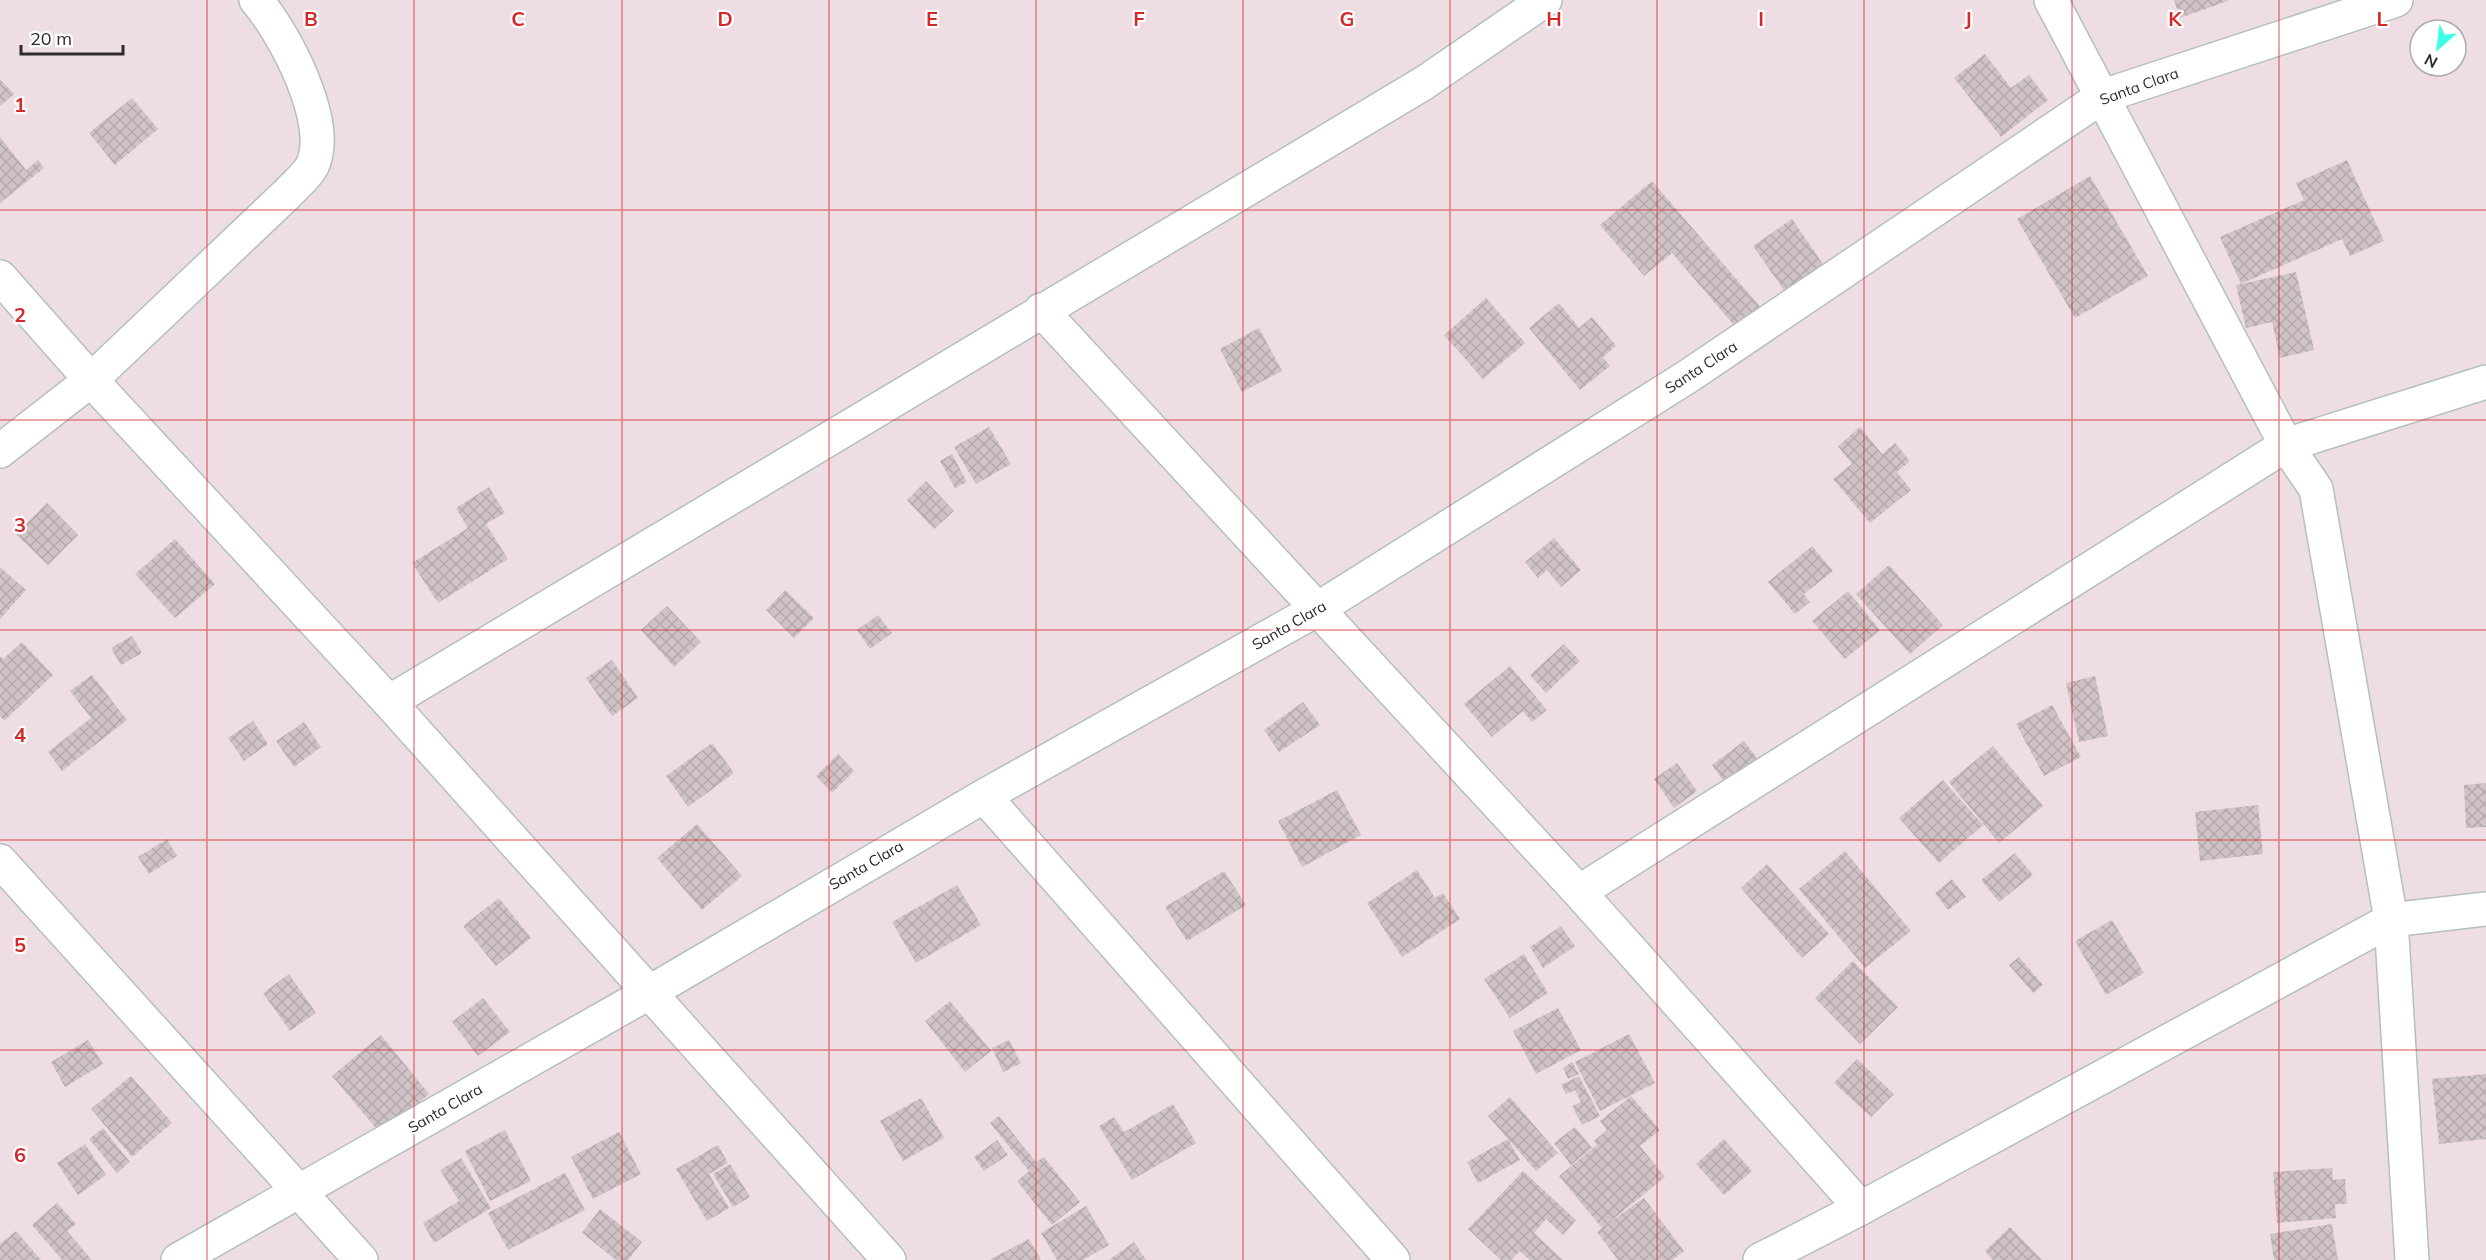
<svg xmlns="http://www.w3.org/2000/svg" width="2486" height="1260" font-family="Mulish,sans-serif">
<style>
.building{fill:url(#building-cross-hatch)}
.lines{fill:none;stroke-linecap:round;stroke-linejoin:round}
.minor-casing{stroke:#b2c0be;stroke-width:36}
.minor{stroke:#fff;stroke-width:33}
.grid{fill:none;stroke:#d62828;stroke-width:1.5;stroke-opacity:0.55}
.labels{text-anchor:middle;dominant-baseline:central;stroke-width:4.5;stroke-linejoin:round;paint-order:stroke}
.street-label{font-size:15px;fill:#2c2c2c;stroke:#fff}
.grid-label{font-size:20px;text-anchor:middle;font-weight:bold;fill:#d62828;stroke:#fff;stroke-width:4.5;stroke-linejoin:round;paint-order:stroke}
</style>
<defs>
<pattern id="building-cross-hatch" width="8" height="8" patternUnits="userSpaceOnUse" patternTransform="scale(1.5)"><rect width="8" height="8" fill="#d0c3c7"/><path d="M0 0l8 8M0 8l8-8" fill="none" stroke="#b3a8ab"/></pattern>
</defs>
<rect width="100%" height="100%" fill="#eedee4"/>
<path class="building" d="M 2174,0 L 2230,0 L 2180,18 Z
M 1985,54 L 2011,88 L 2029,75 L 2048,100 L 2001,137 L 1954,78 Z
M 0,79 L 14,94 L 0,106 Z
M 132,98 L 158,129 L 115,165 L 89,133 Z
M 0,137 L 26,170 L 38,160 L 44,168 L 0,203 Z
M 2347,160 L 2384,241 L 2350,256 L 2342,239 L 2241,284 L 2220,237 L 2304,200 L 2296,183 Z
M 2090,176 L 2148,276 L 2075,318 L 2017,219 Z
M 1652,181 L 1763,310 L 1739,331 L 1672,253 L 1644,276 L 1600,225 Z
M 1792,219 L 1825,267 L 1786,293 L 1753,246 Z
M 2296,272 L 2314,350 L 2280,358 L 2272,322 L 2246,328 L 2236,285 Z
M 1486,298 L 1525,343 L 1483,379 L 1444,335 Z
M 1559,303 L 1579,328 L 1592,317 L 1616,346 L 1603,357 L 1610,366 L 1580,390 L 1529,328 Z
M 1259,328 L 1282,371 L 1242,392 L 1220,349 Z
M 989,427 L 1011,464 L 976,484 L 954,447 Z
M 1860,427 L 1882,454 L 1895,443 L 1910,461 L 1897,472 L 1911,490 L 1870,523 L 1833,479 L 1852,464 L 1838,446 Z
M 952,454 L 967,482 L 955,488 L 940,461 Z
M 926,481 L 954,511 L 934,529 L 907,500 Z
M 489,487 L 505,513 L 486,524 L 508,559 L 438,603 L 412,563 L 468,528 L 456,508 Z
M 47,503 L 78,535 L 48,565 L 16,534 Z
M 1554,538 L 1581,570 L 1561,587 L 1547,570 L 1538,578 L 1525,562 Z
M 175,539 L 215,584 L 175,618 L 135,574 Z
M 1812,546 L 1833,571 L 1804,594 L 1810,602 L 1795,614 L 1768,582 Z
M 1889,565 L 1943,625 L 1910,654 L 1856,594 Z
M 0,567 L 26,590 L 0,619 Z
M 785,590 L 814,618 L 794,638 L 766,610 Z
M 1848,591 L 1880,630 L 1845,659 L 1812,621 Z
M 667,606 L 701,642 L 674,667 L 641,630 Z
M 878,615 L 892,633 L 870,649 L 857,630 Z
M 132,636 L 142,653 L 121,665 L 111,648 Z
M 22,642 L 53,675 L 4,721 L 0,716 L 0,656 L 3,659 Z
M 1564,644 L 1580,661 L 1546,693 L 1530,675 Z
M 612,660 L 638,698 L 612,716 L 586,678 Z
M 1510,666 L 1547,710 L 1532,722 L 1523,711 L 1492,737 L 1464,704 Z
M 92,675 L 127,720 L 62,771 L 48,752 L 91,718 L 70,691 Z
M 2095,676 L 2108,736 L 2079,742 L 2066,683 Z
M 1303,702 L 1320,725 L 1279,752 L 1264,730 Z
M 2052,705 L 2081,757 L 2044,776 L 2016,724 Z
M 253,721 L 268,744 L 244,761 L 228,738 Z
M 304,722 L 321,747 L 294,767 L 276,741 Z
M 1744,741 L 1757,758 L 1724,782 L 1712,765 Z
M 712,743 L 734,773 L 688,807 L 666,776 Z
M 1993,746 L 2043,806 L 1999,843 L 1949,782 Z
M 838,754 L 854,771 L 832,793 L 816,776 Z
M 1677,763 L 1697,791 L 1674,808 L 1654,779 Z
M 1943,780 L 1983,825 L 1939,863 L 1899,818 Z
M 2486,783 L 2486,827 L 2466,828 L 2464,785 Z
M 1337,790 L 1361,835 L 1302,867 L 1278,821 Z
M 2258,805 L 2263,854 L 2200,861 L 2195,812 Z
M 697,824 L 742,876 L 702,910 L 657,858 Z
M 167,839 L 177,856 L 149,874 L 138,857 Z
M 1845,851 L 1911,931 L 1865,968 L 1799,889 Z
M 2015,853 L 2033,875 L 1999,902 L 1981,880 Z
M 1767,864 L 1829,934 L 1802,958 L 1741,888 Z
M 1417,870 L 1435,898 L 1443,893 L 1460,919 L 1402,957 L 1367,903 Z
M 1224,871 L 1246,905 L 1187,941 L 1165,907 Z
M 1952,879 L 1966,897 L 1948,910 L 1935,893 Z
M 957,885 L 981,925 L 916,963 L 892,922 Z
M 499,898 L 531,938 L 496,966 L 463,926 Z
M 2112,920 L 2144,973 L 2106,995 L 2075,941 Z
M 1561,926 L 1575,946 L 1543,968 L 1530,947 Z
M 1524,954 L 1548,993 L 1510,1018 L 1484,979 Z
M 2019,957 L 2043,985 L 2033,993 L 2009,965 Z
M 1853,961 L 1898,1007 L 1860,1044 L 1815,998 Z
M 289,974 L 316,1013 L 290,1031 L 263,993 Z
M 483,998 L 510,1032 L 478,1056 L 452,1022 Z
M 950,1001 L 991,1051 L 965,1072 L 925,1021 Z
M 1558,1008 L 1581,1050 L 1536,1074 L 1513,1031 Z
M 1629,1034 L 1655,1083 L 1600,1111 L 1575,1062 Z
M 381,1035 L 429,1094 L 381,1134 L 332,1076 Z
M 88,1040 L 103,1064 L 65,1087 L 51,1062 Z
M 1009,1040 L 1021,1063 L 1003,1072 L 992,1048 Z
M 1857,1059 L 1894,1094 L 1871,1117 L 1834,1083 Z
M 1572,1062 L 1579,1074 L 1568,1079 L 1563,1068 Z
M 2486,1074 L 2486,1139 L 2439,1144 L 2432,1079 Z
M 131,1076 L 172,1123 L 132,1157 L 91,1109 Z
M 1579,1076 L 1600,1116 L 1582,1125 L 1572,1106 L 1581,1102 L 1575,1090 L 1566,1094 L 1561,1085 Z
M 1631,1096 L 1660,1130 L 1640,1146 L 1665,1177 L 1606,1225 L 1644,1198 L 1684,1251 L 1672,1260 L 1618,1260 L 1597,1232 L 1602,1228 L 1559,1176 L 1597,1145 L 1605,1155 L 1594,1141 L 1607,1130 L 1600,1121 Z
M 1510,1097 L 1558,1153 L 1536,1171 L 1488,1116 Z
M 921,1098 L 944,1138 L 903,1161 L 880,1121 Z
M 1173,1104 L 1196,1143 L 1132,1180 L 1099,1126 L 1114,1117 L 1124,1132 Z
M 999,1116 L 1036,1162 L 1044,1157 L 1080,1202 L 1052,1225 L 1017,1181 L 1029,1171 L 990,1123 Z
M 1575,1127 L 1592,1148 L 1571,1165 L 1554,1143 Z
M 103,1128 L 130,1162 L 117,1173 L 89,1139 Z
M 505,1130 L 531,1181 L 490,1201 L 465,1151 Z
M 619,1132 L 641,1174 L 593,1199 L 571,1157 Z
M 1508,1139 L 1520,1160 L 1478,1183 L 1467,1162 Z
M 1724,1139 L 1752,1171 L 1724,1195 L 1696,1164 Z
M 997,1140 L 1008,1155 L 984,1171 L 974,1157 Z
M 85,1144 L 106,1175 L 78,1195 L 57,1163 Z
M 718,1145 L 728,1163 L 709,1174 L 729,1208 L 707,1221 L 676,1169 Z
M 461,1158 L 491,1208 L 434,1243 L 423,1223 L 459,1201 L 440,1170 Z
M 730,1164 L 750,1197 L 733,1207 L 713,1174 Z
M 2332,1168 L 2333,1180 L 2345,1179 L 2347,1204 L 2335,1204 L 2336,1218 L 2277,1223 L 2273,1172 Z
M 1523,1171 L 1576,1220 L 1563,1235 L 1546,1219 L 1534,1233 L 1563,1260 L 1530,1260 L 1520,1251 L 1511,1260 L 1501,1260 L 1468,1229 Z
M 565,1173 L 585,1210 L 508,1250 L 488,1213 Z
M 57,1203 L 76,1224 L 67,1231 L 92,1260 L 62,1260 L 32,1225 Z
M 1086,1206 L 1109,1245 L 1083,1260 L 1057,1260 L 1041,1233 Z
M 600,1209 L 642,1242 L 628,1260 L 616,1260 L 582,1233 Z
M 2332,1224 L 2338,1260 L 2274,1260 L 2270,1234 Z
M 2010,1227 L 2042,1260 L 1993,1260 L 1985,1251 Z
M 16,1231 L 41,1260 L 0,1260 L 0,1244 Z
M 1029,1239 L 1041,1260 L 989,1260 Z
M 1134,1242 L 1146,1260 L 1109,1260 Z"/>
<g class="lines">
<g class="minor-casing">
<path id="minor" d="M 2051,0 L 2286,445 L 2316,489 L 2391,920 L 2412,1260
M 0,277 L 91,380 L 389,702 L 889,1260
M 1041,310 L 1579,892 L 1861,1208
M 0,451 L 91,380 L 287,194 C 294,186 307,176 312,166 C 333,124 284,32 256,0
M 389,702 L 1424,83 L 1545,0
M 984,796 L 1393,1260
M 0,861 L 361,1260
M 1579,892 L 2286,445 L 2486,382
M 178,1260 L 650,992 L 984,796 L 1316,610 L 1687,377 L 2103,96 L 2396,0
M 1760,1260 L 1861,1208 L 2391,920 L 2486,909"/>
</g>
<use href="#minor" class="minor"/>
</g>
<path class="grid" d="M 207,0 L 207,1260M 414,0 L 414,1260M 622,0 L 622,1260M 829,0 L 829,1260M 1036,0 L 1036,1260M 1243,0 L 1243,1260M 1450,0 L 1450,1260M 1657,0 L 1657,1260M 1864,0 L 1864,1260M 2072,0 L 2072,1260M 2279,0 L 2279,1260M 0,210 L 2486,210M 0,420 L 2486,420M 0,630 L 2486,630M 0,840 L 2486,840M 0,1050 L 2486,1050"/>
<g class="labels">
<g class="street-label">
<text transform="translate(2139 86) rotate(-20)">Santa Clara</text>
<text transform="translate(1701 367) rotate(-33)">Santa Clara</text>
<text transform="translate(1289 625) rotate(-30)">Santa Clara</text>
<text transform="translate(866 865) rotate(-30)">Santa Clara</text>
<text transform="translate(445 1108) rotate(-30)">Santa Clara</text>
</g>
</g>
<g class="grid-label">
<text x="311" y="26">B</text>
<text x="518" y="26">C</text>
<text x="725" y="26">D</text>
<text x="932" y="26">E</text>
<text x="1139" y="26">F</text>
<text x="1347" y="26">G</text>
<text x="1554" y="26">H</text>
<text x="1761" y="26">I</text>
<text x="1968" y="26">J</text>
<text x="2175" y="26">K</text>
<text x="2382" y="26">L</text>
<text x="20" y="112">1</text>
<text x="20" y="322">2</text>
<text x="20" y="532">3</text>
<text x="20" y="742">4</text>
<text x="20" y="952">5</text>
<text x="20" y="1162">6</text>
</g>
<g transform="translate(2438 48) rotate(208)"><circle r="28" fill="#ffffff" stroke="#ababab" stroke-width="1.5"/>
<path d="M0-4.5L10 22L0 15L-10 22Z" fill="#3bffe7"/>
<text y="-9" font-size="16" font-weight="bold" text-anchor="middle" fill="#2c2c2c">N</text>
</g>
<path d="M21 45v9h102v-9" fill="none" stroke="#2c2c2c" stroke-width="3"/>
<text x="30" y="45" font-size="18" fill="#2c2c2c" stroke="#ffffff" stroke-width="4.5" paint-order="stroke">20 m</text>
</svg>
